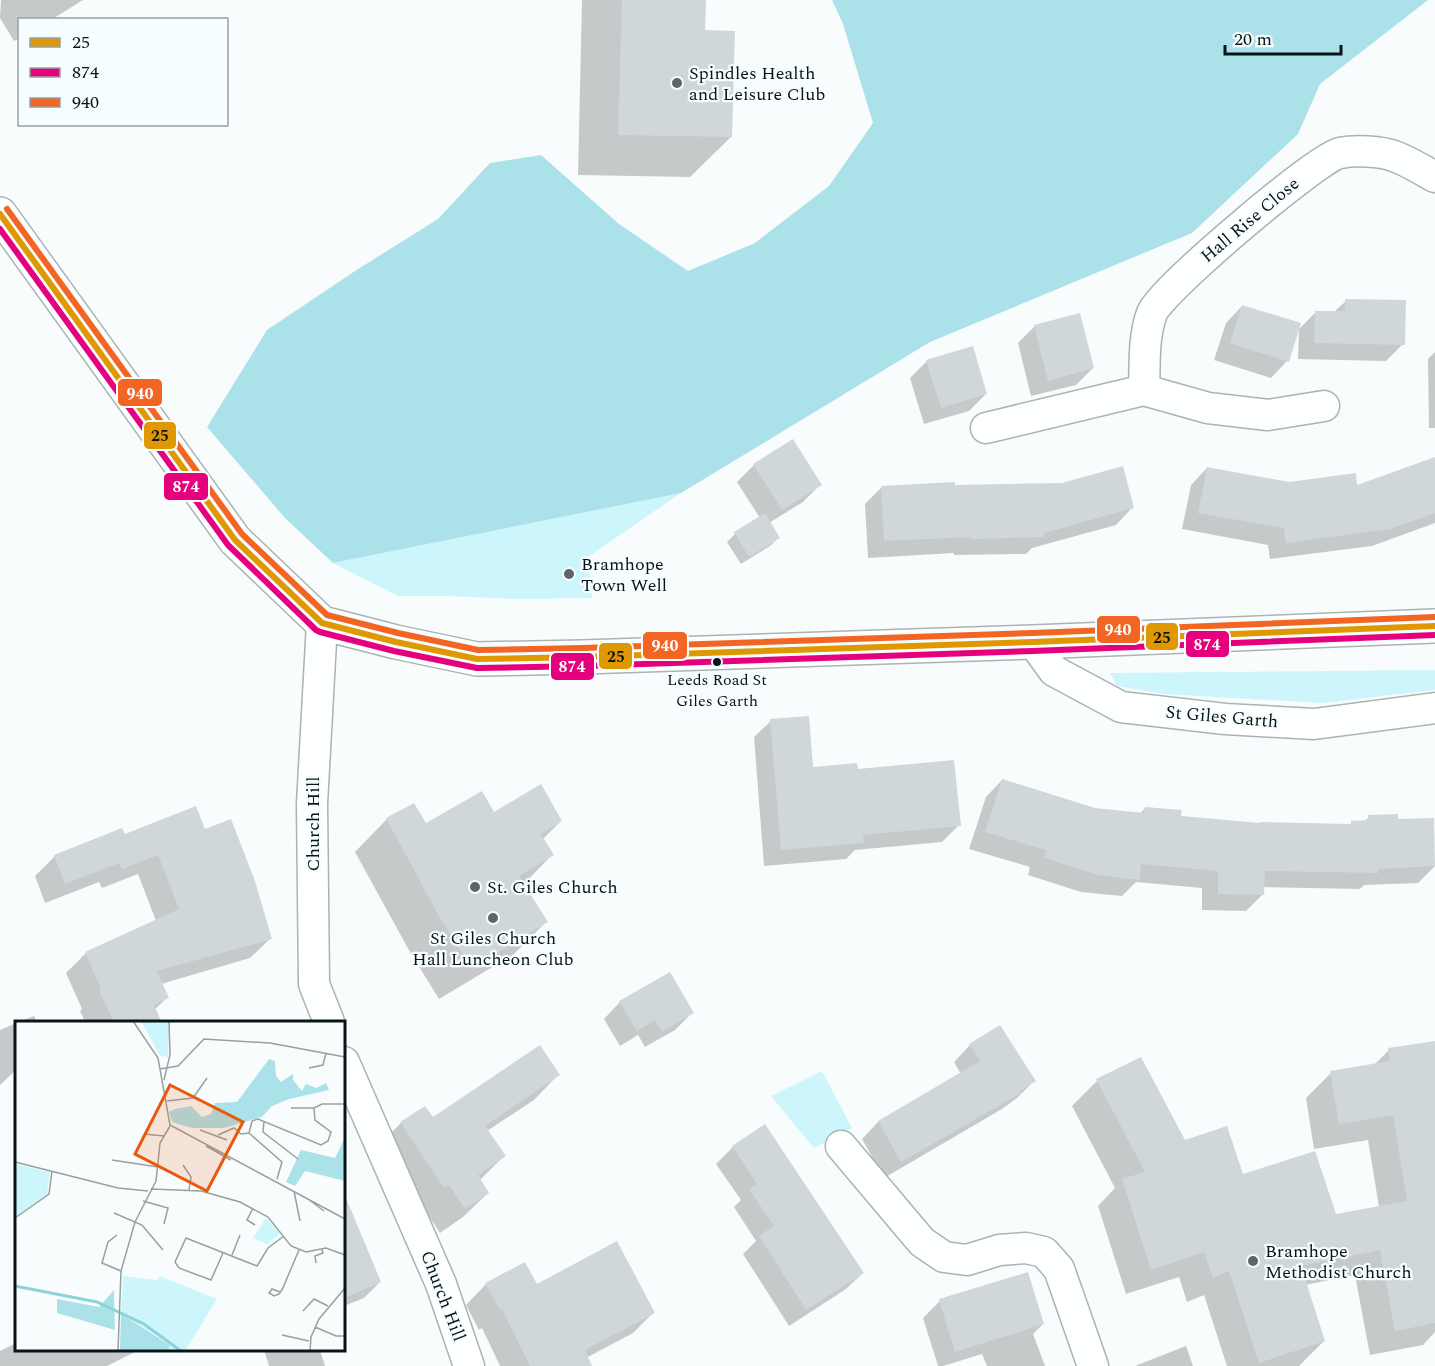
<svg xmlns="http://www.w3.org/2000/svg" width="1435" height="1366" font-family="Spectral,serif">
<style>
.green{fill:#cdf6fc}
.forest{fill:#abe2e9}
.shadow{fill:#0003}
.building{fill:#cfd7d8}
.lines{fill:none;stroke-linecap:round;stroke-linejoin:round}
.street-casing{stroke:#abb3b4;stroke-width:33}
.highway-casing{stroke:#abb3b4;stroke-width:36}
.street{stroke:#feffff;stroke-width:30}
.highway{stroke:#feffff;stroke-width:33}
.bus-1-casing{stroke:#f6fdfe;stroke-width:10}
.bus-2-casing{stroke:#f6fdfe;stroke-width:10}
.bus-3-casing{stroke:#f6fdfe;stroke-width:10}
.bus-1{stroke:#df9802;stroke-width:6}
.bus-2{stroke:#e5007d;stroke-width:6}
.bus-3{stroke:#f26522;stroke-width:6}
.poi-dot{fill:#5c6667;stroke:#f6fdfe;stroke-width:2}
.bus-dot{fill:#081517;stroke:#f6fdfe;stroke-width:2}
.labels{text-anchor:middle;dominant-baseline:central;stroke-width:4.5;stroke-linejoin:round;paint-order:stroke}
.bus-label{font-size:16px;fill:#081517;stroke:#f6fdfe}
.poi-label{font-size:18px;fill:#081517;stroke:#f6fdfe;text-anchor:start}
.street-label{font-size:18px;fill:#081517;stroke:#f6fdfe}
.inset-river{fill:none;stroke:#8ed3dc;stroke-width:3}
.inset-road{fill:none;stroke:#98a0a0;stroke-width:1.5}
.view{fill:#e8590c;fill-opacity:0.15;stroke:#e8590c;stroke-width:3}
.inset-edge{fill:none;stroke:#081517;stroke-width:3}
.line-badge{stroke:#f6fdfe;stroke-width:2}
.badge-label{font-size:16px;text-anchor:middle;font-weight:bold;fill:#fff}
.pale-badge-label{font-size:16px;text-anchor:middle;font-weight:bold;fill:#111}
</style>
<rect width="100%" height="100%" fill="#f8fcfc"/>
<path class="green" d="M 681,493 L 588,557 L 592,598 L 518,599 L 446,596 L 399,596 L 333,563 Z
M 1435,670 L 1435,690 L 1322,703 L 1163,694 L 1117,686 L 1110,673 Z
M 822,1071 L 852,1128 L 814,1148 L 771,1096 Z"/>
<path class="forest" d="M 832,0 L 1428,0 L 1320,84 L 1298,134 L 1192,233 L 930,342 L 681,493 L 333,563 L 285,518 L 207,427 L 267,330 L 355,271 L 438,219 L 490,163 L 541,155 L 619,224 L 688,271 L 755,243 L 829,186 L 873,123 L 843,24 Z"/>
<path class="shadow" d="M 1,0 L 83,0 L 51,20 L 20,20 L 20,38 L 14,41 L 0,18 Z
M 582,0 L 704,0 L 704,31 L 731,137 L 690,177 L 578,175 Z
M 1346,301 L 1403,344 L 1386,361 L 1298,359 L 1299,329 L 1316,312 L 1334,312 Z
M 1242,306 L 1287,361 L 1271,378 L 1214,360 L 1226,323 Z
M 1079,315 L 1093,368 L 1076,385 L 1031,396 L 1018,343 L 1034,327 Z
M 1435,352 L 1435,428 L 1429,428 L 1428,359 Z
M 927,361 L 986,394 L 969,411 L 924,424 L 910,378 Z
M 1435,458 L 1435,523 L 1372,546 L 1270,559 L 1268,545 L 1182,529 L 1191,485 L 1207,468 L 1289,483 L 1356,487 Z
M 754,465 L 820,485 L 803,502 L 769,523 L 778,538 L 770,546 L 741,564 L 727,542 L 735,534 L 760,518 L 737,482 Z
M 882,487 L 954,487 L 1132,508 L 1116,525 L 1032,548 L 1026,554 L 954,555 L 954,553 L 868,558 L 865,504 Z
M 771,721 L 812,768 L 857,771 L 959,825 L 942,842 L 855,850 L 846,859 L 764,866 L 754,737 Z
M 1002,780 L 1095,810 L 1140,814 L 1145,808 L 1179,817 L 1259,825 L 1349,826 L 1352,823 L 1364,822 L 1369,817 L 1396,821 L 1435,866 L 1418,883 L 1364,885 L 1360,889 L 1263,887 L 1263,894 L 1246,911 L 1202,910 L 1202,888 L 1136,882 L 1122,896 L 1081,892 L 1028,875 L 1030,867 L 969,849 L 986,797 Z
M 387,819 L 425,825 L 561,821 L 543,839 L 552,855 L 523,885 L 546,922 L 514,954 L 439,999 L 410,952 L 355,852 Z
M 204,831 L 270,939 L 250,958 L 161,984 L 167,998 L 154,1010 L 160,1022 L 85,1022 L 80,1011 L 82,1009 L 66,973 L 86,953 L 156,921 L 138,874 L 102,888 L 99,882 L 45,903 L 35,876 L 55,856 L 124,836 Z
M 620,1002 L 692,1013 L 675,1030 L 645,1047 L 638,1035 L 620,1046 L 604,1019 Z
M 34,1016 L 37,1022 L 18,1022 Z
M 16,1023 L 16,1070 L 0,1085 L 0,1030 Z
M 1435,1042 L 1435,1332 L 1423,1345 L 1370,1355 L 1355,1275 L 1305,1285 L 1324,1341 L 1299,1366 L 1227,1366 L 1204,1295 L 1187,1302 L 1179,1277 L 1126,1294 L 1098,1206 L 1115,1188 L 1072,1106 L 1097,1081 L 1184,1142 L 1242,1176 L 1335,1215 L 1379,1207 L 1368,1140 L 1314,1149 L 1306,1098 L 1331,1073 L 1373,1066 L 1389,1050 Z
M 970,1045 L 1034,1081 L 1017,1098 L 1002,1109 L 884,1178 L 862,1139 L 878,1122 L 961,1074 L 954,1062 Z
M 558,1075 L 534,1100 L 487,1131 L 504,1156 L 480,1180 L 488,1193 L 463,1217 L 440,1233 L 424,1209 L 376,1148 L 401,1123 L 432,1119 Z
M 733,1147 L 863,1273 L 846,1289 L 789,1326 L 743,1254 L 756,1241 L 734,1207 L 741,1200 L 716,1164 Z
M 344,1203 L 380,1282 L 364,1298 L 344,1306 Z
M 486,1284 L 537,1286 L 653,1313 L 633,1333 L 586,1358 L 590,1366 L 500,1366 L 482,1328 L 479,1330 L 466,1305 Z
M 940,1301 L 1043,1324 L 1033,1334 L 1045,1366 L 987,1366 L 982,1354 L 943,1366 L 938,1366 L 923,1318 Z
M 16,1343 L 16,1350 L 139,1350 L 107,1366 L 0,1366 L 0,1351 Z
M 1186,1346 L 1193,1366 L 1135,1366 Z
M 264,1350 L 320,1350 L 325,1366 L 269,1366 Z"/>
<path class="building" d="M 622,0 L 706,0 L 705,30 L 735,31 L 732,137 L 618,135 Z
M 1345,299 L 1406,300 L 1405,345 L 1314,343 L 1315,311 L 1345,311 Z
M 1242,305 L 1301,323 L 1289,362 L 1230,343 Z
M 1080,313 L 1094,368 L 1048,381 L 1034,325 Z
M 973,346 L 987,394 L 941,408 L 926,360 Z
M 793,439 L 822,485 L 782,510 L 753,464 Z
M 1435,457 L 1435,513 L 1390,529 L 1286,543 L 1284,528 L 1198,513 L 1207,467 L 1289,482 L 1356,473 L 1357,485 Z
M 1123,466 L 1134,508 L 1044,533 L 1044,537 L 971,539 L 971,537 L 884,541 L 881,486 L 955,482 L 955,485 L 1062,483 Z
M 765,513 L 780,538 L 749,557 L 734,532 Z
M 809,716 L 813,767 L 857,763 L 858,769 L 954,760 L 961,826 L 863,835 L 864,843 L 781,850 L 770,719 Z
M 1002,779 L 1095,808 L 1144,813 L 1145,807 L 1182,810 L 1181,816 L 1260,823 L 1260,822 L 1351,824 L 1351,821 L 1368,820 L 1368,815 L 1398,814 L 1398,819 L 1434,818 L 1435,866 L 1378,869 L 1379,873 L 1265,871 L 1264,895 L 1218,894 L 1218,871 L 1141,864 L 1140,880 L 1098,875 L 1044,858 L 1046,850 L 985,832 Z
M 541,784 L 562,821 L 541,834 L 554,855 L 519,876 L 548,922 L 472,968 L 441,920 L 386,818 L 414,803 L 426,823 L 482,791 L 494,812 Z
M 196,806 L 205,829 L 231,819 L 255,881 L 272,939 L 157,971 L 169,998 L 154,1005 L 162,1023 L 114,1023 L 99,990 L 101,989 L 85,952 L 179,909 L 158,855 L 122,869 L 119,863 L 65,884 L 54,855 L 122,828 L 125,834 Z
M 670,972 L 694,1013 L 662,1032 L 655,1020 L 637,1031 L 619,1001 Z
M 1000,1025 L 1036,1081 L 1020,1091 L 1021,1093 L 901,1162 L 878,1121 L 980,1061 L 969,1044 Z
M 1435,1041 L 1435,1323 L 1395,1331 L 1380,1250 L 1301,1266 L 1325,1341 L 1259,1363 L 1229,1271 L 1213,1278 L 1204,1252 L 1151,1270 L 1122,1179 L 1145,1172 L 1096,1079 L 1141,1057 L 1185,1140 L 1227,1126 L 1243,1174 L 1315,1151 L 1336,1214 L 1407,1201 L 1393,1115 L 1339,1124 L 1330,1071 L 1390,1061 L 1388,1048 Z
M 540,1045 L 560,1075 L 485,1126 L 506,1156 L 478,1175 L 489,1193 L 465,1209 L 449,1185 L 444,1188 L 400,1122 L 425,1106 L 433,1117 Z
M 765,1124 L 864,1273 L 806,1310 L 759,1236 L 774,1226 L 749,1189 L 757,1184 L 732,1146 Z
M 344,1193 L 381,1282 L 344,1298 Z
M 617,1241 L 655,1313 L 585,1350 L 592,1366 L 530,1366 L 502,1309 L 500,1310 L 485,1283 L 525,1262 L 537,1284 Z
M 1028,1272 L 1044,1324 L 955,1352 L 939,1299 Z"/>
<g class="lines">
<g class="street-casing">
<path id="street" d="M 1144,390 C 1145,365 1143,337 1152,313 C 1159,292 1318,157 1340,153 C 1354,150 1381,151 1394,156 C 1408,161 1422,170 1435,177
M 986,428 L 1144,390 L 1208,408 L 1268,415 L 1324,406
M 322,623 L 312,804 L 314,984 L 329,1022
M 1033,642 L 1054,671 L 1121,707 L 1225,719 L 1314,724 L 1435,708
M 344,1062 L 441,1284 L 469,1366
M 841,1146 L 922,1242 L 944,1257 L 967,1260 L 999,1250 L 1026,1248 L 1044,1252 L 1059,1269 L 1093,1366"/>
</g>
<g class="highway-casing">
<path id="highway" d="M 0,214 L 235,540 L 322,623 L 396,642 L 477,659 L 583,657 L 1033,642 L 1435,626"/>
</g>
<use href="#street" class="street"/>
<use href="#highway" class="highway"/>
<g class="bus-1-casing">
<path id="bus-1" d="M 0,214 L 235,540 L 322,623 L 396,642 L 477,659 L 583,657 L 1033,642 L 1435,626"/>
</g>
<g class="bus-2-casing">
<path id="bus-2" d="M 0,229 L 228,545 L 316,630 L 320,632 L 394,651 L 477,668 L 583,666 L 1033,651 L 1435,635"/>
</g>
<g class="bus-3-casing">
<path id="bus-3" d="M 7,209 L 242,534 L 327,615 L 398,633 L 478,650 L 583,648 L 1033,633 L 1435,617"/>
</g>
<use href="#bus-1" class="bus-1"/>
<use href="#bus-2" class="bus-2"/>
<use href="#bus-3" class="bus-3"/>
</g>
<g class="poi-dot">
<circle cx="677" cy="83" r="6"/>
<circle cx="569" cy="574" r="6"/>
<circle cx="475" cy="887" r="6"/>
<circle cx="493" cy="918" r="6"/>
<circle cx="1253" cy="1261" r="6"/>
</g>
<circle class="bus-dot" cx="717" cy="662" r="5"/>
<g class="labels">
<g class="bus-label">
<text x="717" y="680">Leeds Road St<tspan x="717" dy="21">Giles Garth</tspan></text>
</g>
<g class="poi-label">
<text x="689" y="73">Spindles Health<tspan x="689" dy="21">and Leisure Club</tspan></text>
<text x="581" y="564">Bramhope<tspan x="581" dy="21">Town Well</tspan></text>
<text x="487" y="887">St. Giles Church</text>
<text x="493" y="938" text-anchor="middle">St Giles Church<tspan x="493" dy="21">Hall Luncheon Club</tspan></text>
<text x="1265" y="1251">Bramhope<tspan x="1265" dy="21">Methodist Church</tspan></text>
</g>
<g class="street-label">
<text transform="translate(1250 220) rotate(-40)">Hall Rise Close</text>
<text transform="translate(1222 717) rotate(5)">St Giles Garth</text>
<text transform="translate(313 824) rotate(-90)">Church Hill</text>
<text transform="translate(443 1296) rotate(69)">Church Hill</text>
</g>
</g>
<g transform="translate(15 1021)">
<rect width="330" height="330" fill="#f8fcfc"/>
<path d="M 126,0 L 154,0 L 153,36 L 145,35 ZM 0,143 L 35,151 L 32,173 L 0,196 ZM 251,197 L 265,212 L 253,224 L 238,217 ZM 108,255 L 142,259 L 145,255 L 202,278 L 170,330 L 153,330 L 155,323 L 106,293 Z" fill="#cdf6fc"/>
<path d="M 254,38 L 260,40 L 261,55 L 266,61 L 278,53 L 278,59 L 287,70 L 291,63 L 301,67 L 311,62 L 314,69 L 274,78 L 257,85 L 247,96 L 209,107 L 177,107 L 157,101 L 154,91 L 160,88 L 176,85 L 187,96 L 196,93 L 200,82 L 222,81 ZM 330,116 L 330,160 L 290,150 L 280,165 L 271,161 L 286,129 L 320,137 ZM 99,269 L 100,309 L 42,292 L 42,278 L 84,286 ZM 106,293 L 155,324 L 153,330 L 105,330 Z" fill="#abe2e9"/>
<path class="inset-river" d="M 0,265 L 82,281 L 129,303 L 166,330"/>
<path class="inset-road" d="M 118,0 L 143,37 L 155,104 L 330,198M 294,47 L 308,44 L 311,32M 145,48 L 163,45 L 189,18 L 255,22 L 330,36M 149,59 L 155,34 L 154,0M 152,80 L 178,77 L 192,57M 276,87 L 299,87M 249,100 L 248,111 L 283,138M 185,109 L 212,119M 129,113 L 149,115M 203,114 L 219,107 L 226,113 L 234,112M 191,125 L 216,139M 97,139 L 143,146M 0,141 L 103,167 L 133,170M 168,144 L 176,156 L 174,169M 262,158 L 267,141 L 234,112 L 237,100 L 243,98 L 306,124 L 313,120 L 316,111 L 300,99 L 299,87 L 307,83 L 330,83M 136,168 L 186,170 L 225,181 L 253,196 L 276,225 L 291,231 L 311,227 L 330,234M 279,170 L 285,200M 293,178 L 309,190M 128,180 L 153,187 L 149,203M 238,187 L 232,199 L 240,204M 99,192 L 127,204 L 148,229M 0,197 L 34,173 L 37,150M 102,214 L 93,221 L 87,242 L 106,250M 208,232 L 196,259 L 164,247 L 160,241 L 171,217 L 242,245 L 253,227 L 269,215M 217,234 L 225,214M 301,242 L 300,235 L 308,232 L 307,228M 265,271 L 257,268 L 254,272 L 259,275 L 264,273 L 267,269 L 284,229M 288,290 L 299,278 L 313,285M 300,306 L 321,315 L 330,315M 267,314 L 294,320M 103,330 L 106,250 L 120,201 L 141,160 L 145,122 L 155,105M 295,330 L 296,316 L 304,298 L 330,267"/>
<path class="view" d="M 155,64 L 228,101 L 192,170 L 120,133 Z"/>
<rect width="330" height="330" class="inset-edge"/>
</g>
<g class="line-badge">
<rect x="117" y="378" width="46" height="29" rx="6" fill="#f26522"/>
<rect x="143" y="421" width="34" height="29" rx="6" fill="#df9802"/>
<rect x="163" y="472" width="46" height="29" rx="6" fill="#e5007d"/>
<rect x="1096" y="615" width="45" height="29" rx="6" fill="#f26522"/>
<rect x="1145" y="622" width="34" height="29" rx="6" fill="#df9802"/>
<rect x="1185" y="630" width="45" height="28" rx="6" fill="#e5007d"/>
<rect x="642" y="631" width="46" height="29" rx="6" fill="#f26522"/>
<rect x="598" y="642" width="35" height="28" rx="6" fill="#df9802"/>
<rect x="550" y="652" width="45" height="29" rx="6" fill="#e5007d"/>
</g>
<g class="badge-label">
<text x="140" y="399">940</text>
<text x="186" y="492">874</text>
<text x="1118" y="635">940</text>
<text x="1207" y="650">874</text>
<text x="665" y="651">940</text>
<text x="572" y="672">874</text>
</g>
<g class="pale-badge-label">
<text x="160" y="441">25</text>
<text x="1162" y="643">25</text>
<text x="616" y="662">25</text>
</g>
<rect x="18" y="18" width="210" height="108" fill="#f6fdfe" stroke="#97a0a2" stroke-width="1.5"/>
<rect x="30" y="38" width="30" height="9" fill="#df9802" stroke="#97a0a2" stroke-width="1.5"/>
<text x="72" y="48" font-size="18" fill="#081517">25</text>
<rect x="30" y="68" width="30" height="9" fill="#e5007d" stroke="#97a0a2" stroke-width="1.5"/>
<text x="72" y="78" font-size="18" fill="#081517">874</text>
<rect x="30" y="98" width="30" height="9" fill="#f26522" stroke="#97a0a2" stroke-width="1.5"/>
<text x="72" y="108" font-size="18" fill="#081517">940</text>
<path d="M1225 45v9h116v-9" fill="none" stroke="#081517" stroke-width="3"/>
<text x="1234" y="45" font-size="18" fill="#081517" stroke="#f6fdfe" stroke-width="4.5" paint-order="stroke">20 m</text>
</svg>
